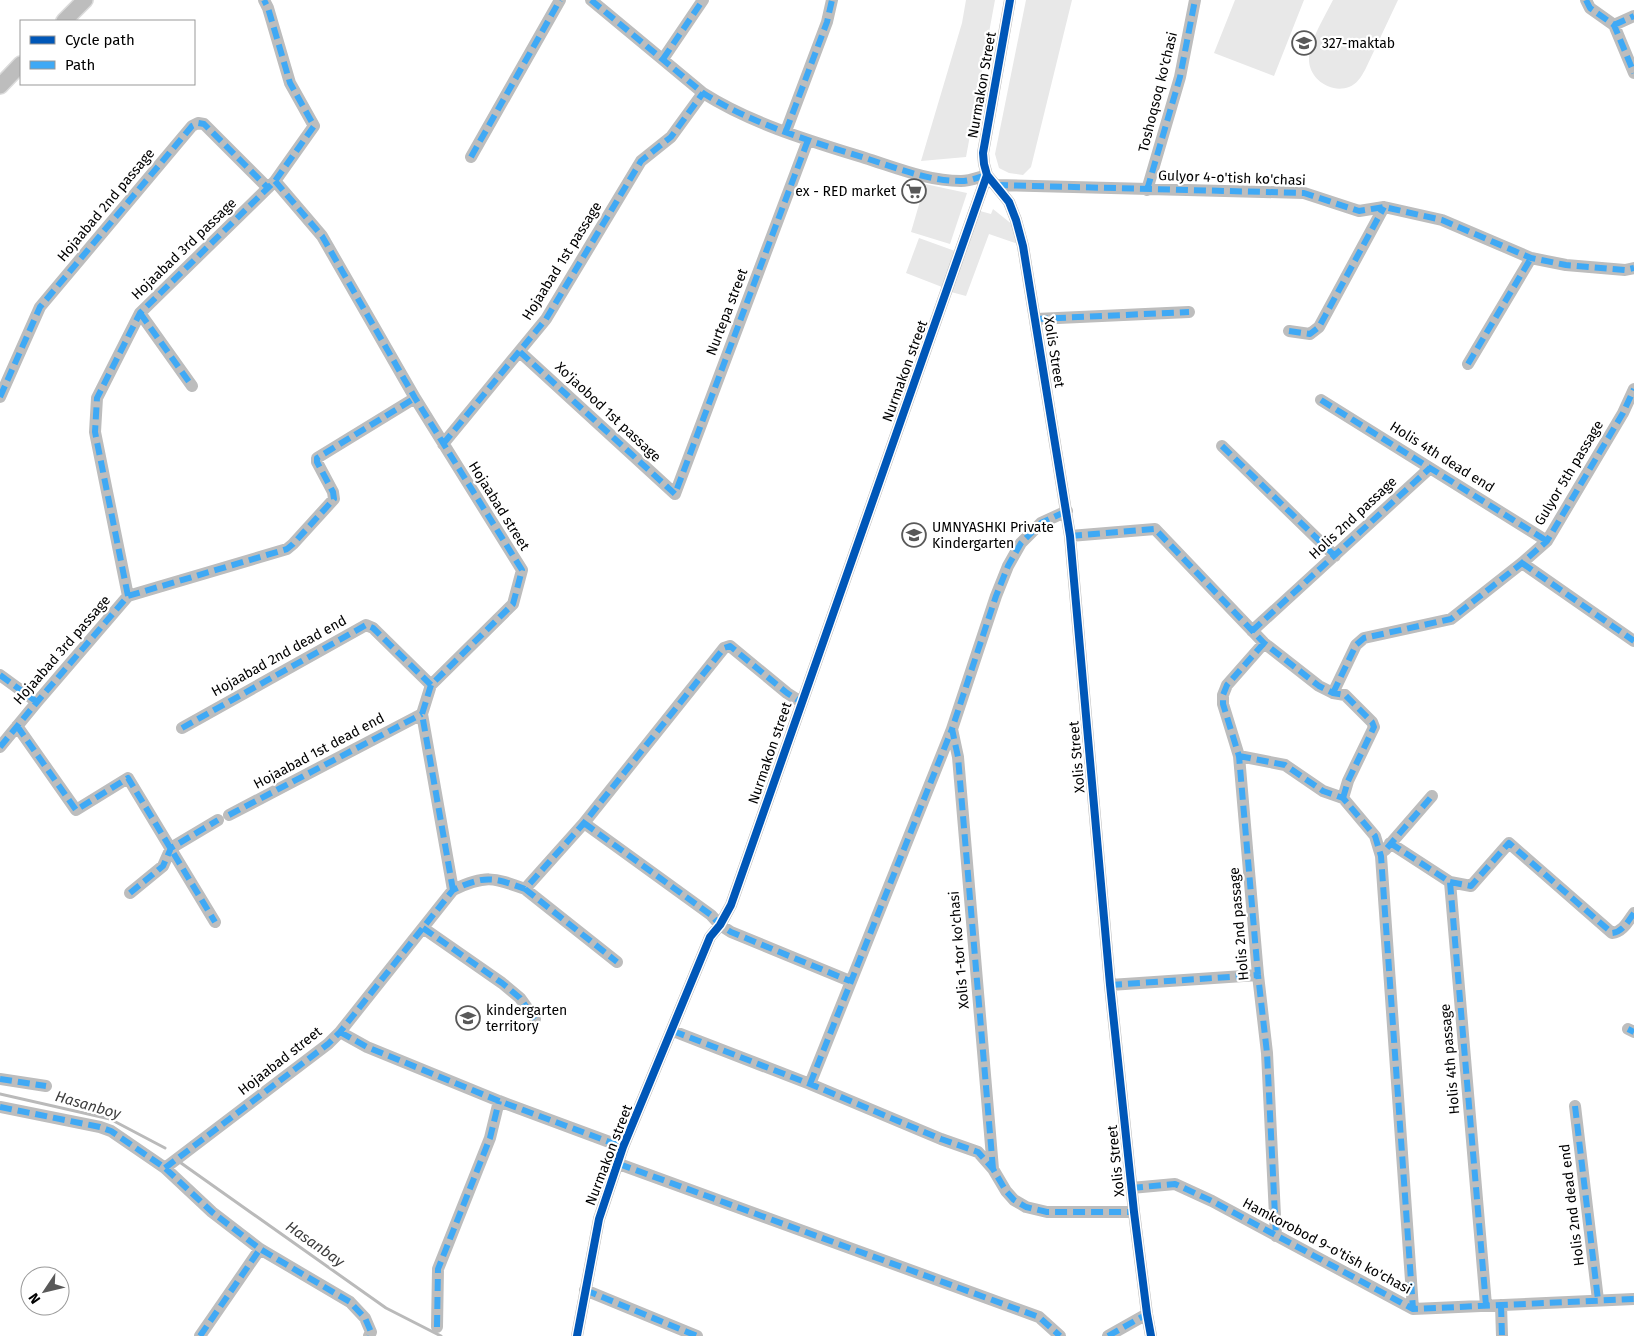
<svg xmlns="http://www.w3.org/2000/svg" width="1634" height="1336" font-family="'Fira Sans',sans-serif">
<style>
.green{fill:#e8e8e8}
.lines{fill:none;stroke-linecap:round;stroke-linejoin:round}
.stream{stroke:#bababa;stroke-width:3}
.major-casing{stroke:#dbdbdb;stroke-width:18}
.minor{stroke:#bdbdbd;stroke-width:12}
.major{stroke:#bdbdbd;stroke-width:15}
.quiet{stroke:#3fa9f5;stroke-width:6;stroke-dasharray:12 6;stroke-linecap:butt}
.cycleway-casing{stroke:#fff;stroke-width:11}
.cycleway{stroke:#0057b8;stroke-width:8}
.labels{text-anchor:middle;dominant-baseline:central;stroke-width:4.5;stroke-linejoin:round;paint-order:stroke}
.poi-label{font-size:14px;fill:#000;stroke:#fff;text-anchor:start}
.street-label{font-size:14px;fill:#000;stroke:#fff}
.water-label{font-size:15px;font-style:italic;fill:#3d3d3d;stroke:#fff}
</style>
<rect width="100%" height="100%" fill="#fff"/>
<path class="green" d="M 966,0 L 995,0 L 966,157 L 921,161 L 962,23 Z
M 1026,0 L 1072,0 L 1031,167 L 1023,175 L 1009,173 L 999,168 L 995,154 Z
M 1235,0 L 1304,0 L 1274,76 L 1214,53 Z
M 1333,0 L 1398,0 L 1365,70 C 1361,77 1357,84 1349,87 C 1330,94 1308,78 1309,58 C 1310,40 1325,16 1333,0 Z
M 925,184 L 967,193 L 950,244 L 911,232 Z
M 993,209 L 1013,225 L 1018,244 L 989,234 L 966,296 L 951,292 L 980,211 L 991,214 Z
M 919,238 L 955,251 L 942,287 L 906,273 Z"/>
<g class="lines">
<path class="stream" d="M 0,1094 L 110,1119 L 165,1148
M 181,1163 L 386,1308 L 441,1336"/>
<g class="major-casing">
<path id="major" d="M 64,21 L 85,0
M 0,86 L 21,64"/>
</g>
<path class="minor" d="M 591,0 L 703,93 C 752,124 810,141 865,158 C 897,168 928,181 961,181 C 970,181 979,177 987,175
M 1586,0 L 1590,8 L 1614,25 L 1634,73
M 1614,25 L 1634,16
M 663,59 L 703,0
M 786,131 L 827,22 L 832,0
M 471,157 L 560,0
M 987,175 L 1009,202 L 1016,220 L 1023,246 L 1070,536 L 1110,985 L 1134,1212 L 1147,1314 L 1151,1336
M 275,181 L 322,236 L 415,398 L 522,570 L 513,604 L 431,685 L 422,714 L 453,890
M 996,185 L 1304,193 L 1359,211 L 1384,207 L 1442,220 L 1531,258 L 1566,265 L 1625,270 L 1634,268
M 1147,190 L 1180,77 L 1195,0
M 140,313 L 192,386
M 1036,319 L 1189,312
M 1289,331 L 1310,334 L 1319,327 L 1384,207
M 520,352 L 675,494 L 808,140
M 1468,364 L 1531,258
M 0,397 L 40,307 L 192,126 L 198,123 L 204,124 L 268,188
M 1321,400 L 1547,541
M 443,444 L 546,319 L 641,161 L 671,137 L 703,93
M 1222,446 L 1335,556
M 1070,536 L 1155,529 L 1264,643 L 1319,686 L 1333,693 L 1345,695 L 1372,722 L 1374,727 L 1348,781 L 1343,798
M 1522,563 L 1634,641
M 128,596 L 95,432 L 97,398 L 140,313 L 275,181 L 314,126 L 290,83 L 268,8 L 264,0
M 1252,631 L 1430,468
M 1264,643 L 1227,685 L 1223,695 L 1223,704 L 1239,756 L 1258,975 L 1267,1053 L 1276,1236
M 0,675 L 37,702
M 1333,693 L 1356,645 L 1364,638 L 1451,619 L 1522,563 L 1547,541 L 1623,413 L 1634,389
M 17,726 L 76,810 L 128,778 L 215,922
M 182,728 L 366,625 L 373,628 L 431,685
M 0,747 L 37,702 L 128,596 L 287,549 L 293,544 L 334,499 L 333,492 L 317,462 L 317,458 L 415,398
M 1239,756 L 1285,765 L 1323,791 L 1343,798 L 1375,836 L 1381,856 L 1413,1309
M 229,815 L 422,714
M 584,823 L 711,915 L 720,925 L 731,932 L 850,981
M 1390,843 L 1450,882 L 1486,1305
M 1385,850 L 1432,796
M 1450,882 L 1471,886 L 1509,843 L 1612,933 C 1623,932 1628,921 1634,913
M 525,889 L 617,962
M 130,893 L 163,866 L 171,848 L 218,820
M 423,928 L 502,983 L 520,998 L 535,1019
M 1110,985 L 1258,975
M 1628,1029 L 1634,1032
M 673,1031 L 810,1084 L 941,1139 L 978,1152 L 993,1169 L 1006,1191 L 1014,1200 L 1026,1207 L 1047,1212 L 1134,1212
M 340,1032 L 367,1047 L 499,1101 L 623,1147
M 0,1079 L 46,1086
M 810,1084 L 952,729
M 1575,1106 L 1598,1300
M 0,1107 L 100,1127 L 111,1131 L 165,1168 L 212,1212 L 260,1249 L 350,1302 L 365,1318 L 371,1332 L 369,1336
M 619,1164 L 1039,1317 L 1060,1336
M 165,1168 L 328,1044 L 340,1032 L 453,890 C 485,875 493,877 525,889 L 584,823 L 724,648 L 730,646 L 787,693 L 801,702
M 993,1169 L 958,757 L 952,729 L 996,596 L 1008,566 L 1021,543 L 1041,523 L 1067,511
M 1131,1188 L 1175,1184 L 1212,1201 L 1413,1309 L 1634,1299
M 585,1290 L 697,1336
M 1501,1305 L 1502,1336
M 437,1327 L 438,1269 L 490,1138 L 499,1101
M 200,1336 L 260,1249
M 577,1336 L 599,1219 L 623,1147 L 710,937 L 720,925 L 731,905 L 987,175 L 984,164 L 983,153 L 1010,0
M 1108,1336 L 1147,1314"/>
<use href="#major" class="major"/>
<path class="quiet" d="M 591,0 L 703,93 C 752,124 810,141 865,158 C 897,168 928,181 961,181 C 970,181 979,177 987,175
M 1586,0 L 1590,8 L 1614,25 L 1634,73
M 1614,25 L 1634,16
M 663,59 L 703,0
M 786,131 L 827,22 L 832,0
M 471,157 L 560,0
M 275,181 L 322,236 L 415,398 L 522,570 L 513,604 L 431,685 L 422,714 L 453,890
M 996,185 L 1304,193 L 1359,211 L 1384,207 L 1442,220 L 1531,258 L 1566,265 L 1625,270 L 1634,268
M 1147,190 L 1180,77 L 1195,0
M 140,313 L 192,386
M 1036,319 L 1189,312
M 1289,331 L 1310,334 L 1319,327 L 1384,207
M 520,352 L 675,494 L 808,140
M 1468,364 L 1531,258
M 0,397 L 40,307 L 192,126 L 198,123 L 204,124 L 268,188
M 1321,400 L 1547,541
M 443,444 L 546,319 L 641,161 L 671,137 L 703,93
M 1222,446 L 1335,556
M 1070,536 L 1155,529 L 1264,643 L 1319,686 L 1333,693 L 1345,695 L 1372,722 L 1374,727 L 1348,781 L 1343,798
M 1522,563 L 1634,641
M 128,596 L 95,432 L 97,398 L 140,313 L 275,181 L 314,126 L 290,83 L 268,8 L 264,0
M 1252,631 L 1430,468
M 1264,643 L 1227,685 L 1223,695 L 1223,704 L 1239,756 L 1258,975 L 1267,1053 L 1276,1236
M 0,675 L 37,702
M 1333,693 L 1356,645 L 1364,638 L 1451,619 L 1522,563 L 1547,541 L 1623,413 L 1634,389
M 17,726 L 76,810 L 128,778 L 215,922
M 182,728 L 366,625 L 373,628 L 431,685
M 0,747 L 37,702 L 128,596 L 287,549 L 293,544 L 334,499 L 333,492 L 317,462 L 317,458 L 415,398
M 1239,756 L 1285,765 L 1323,791 L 1343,798 L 1375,836 L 1381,856 L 1413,1309
M 229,815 L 422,714
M 584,823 L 711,915 L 720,925 L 731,932 L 850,981
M 1390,843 L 1450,882 L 1486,1305
M 1387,848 L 1432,796
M 1450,882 L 1471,886 L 1509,843 L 1612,933 C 1623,932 1628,921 1634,913
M 525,889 L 617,962
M 130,893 L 163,866 L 171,848 L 218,820
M 423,928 L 502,983 L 520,998 L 535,1019
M 1110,985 L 1258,975
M 1628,1029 L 1634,1032
M 673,1031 L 810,1084 L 941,1139 L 978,1152 L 993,1169 L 1006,1191 L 1014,1200 L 1026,1207 L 1047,1212 L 1134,1212
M 340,1032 L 367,1047 L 499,1101 L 623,1147
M 0,1079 L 46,1086
M 810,1084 L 952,729
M 1575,1106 L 1598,1300
M 0,1107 L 100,1127 L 111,1131 L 165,1168 L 212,1212 L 260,1249 L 350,1302 L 365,1318 L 371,1332 L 369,1336
M 619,1164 L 1039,1317 L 1060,1336
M 165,1168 L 328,1044 L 340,1032 L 453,890 C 485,875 493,877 525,889 L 584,823 L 724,648 L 730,646 L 787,693 L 801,702
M 993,1169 L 958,757 L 952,729 L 996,596 L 1008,566 L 1021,543 L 1041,523 L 1067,511
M 1131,1188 L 1175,1184 L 1212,1201 L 1413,1309 L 1634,1299
M 585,1290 L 697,1336
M 1501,1305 L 1502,1336
M 437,1327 L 438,1269 L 490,1138 L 499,1101
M 200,1336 L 260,1249
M 1108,1336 L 1147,1314"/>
<g class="cycleway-casing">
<path id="cycleway" d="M 987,175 L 1009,202 L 1016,220 L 1023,246 L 1070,536 L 1110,985 L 1134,1212 L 1147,1314 L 1151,1336
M 577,1336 L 599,1219 L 623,1147 L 710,937 L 720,925 L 731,905 L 987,175 L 984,164 L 983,153 L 1010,0"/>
</g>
<use href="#cycleway" class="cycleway"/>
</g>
<defs>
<g id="school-ring" transform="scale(1.25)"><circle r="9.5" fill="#fff" stroke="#595959" stroke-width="1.5"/><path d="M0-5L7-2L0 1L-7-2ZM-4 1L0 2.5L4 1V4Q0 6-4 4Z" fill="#595959"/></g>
<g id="supermarket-ring" transform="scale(1.25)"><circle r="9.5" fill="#fff" stroke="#595959" stroke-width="1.5"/><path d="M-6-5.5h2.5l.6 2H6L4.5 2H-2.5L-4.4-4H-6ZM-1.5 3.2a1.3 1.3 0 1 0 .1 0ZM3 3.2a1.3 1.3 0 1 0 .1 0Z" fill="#595959"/></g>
</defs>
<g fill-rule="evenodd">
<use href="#school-ring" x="1304" y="43"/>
<use href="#supermarket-ring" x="914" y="191"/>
<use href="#school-ring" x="914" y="535"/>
<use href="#school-ring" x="468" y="1018"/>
</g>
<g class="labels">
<g class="poi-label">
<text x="1322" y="43">327-maktab</text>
<text x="896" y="191" text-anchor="end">ex - RED market</text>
<text x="932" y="527">UMNYASHKI Private<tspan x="932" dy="16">Kindergarten</tspan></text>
<text x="486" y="1010">kindergarten<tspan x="486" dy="16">territory</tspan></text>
</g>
<g class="street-label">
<text transform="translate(982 85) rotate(-80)">Nurmakon Street</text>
<text transform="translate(1158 92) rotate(-76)">Toshoqsoq ko'chasi</text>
<text transform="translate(1232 178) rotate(2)">Gulyor 4-o'tish ko'chasi</text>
<text transform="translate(106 205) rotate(-50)">Hojaabad 2nd passage</text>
<text transform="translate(184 249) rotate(-44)">Hojaabad 3rd passage</text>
<text transform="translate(562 261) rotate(-58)">Hojaabad 1st passage</text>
<text transform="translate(727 312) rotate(-69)">Nurtepa street</text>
<text transform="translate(1054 352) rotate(81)">Xolis Street</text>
<text transform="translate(905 371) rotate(-70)">Nurmakon street</text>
<text transform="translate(608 412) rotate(43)">Xo'jaobod 1st passage</text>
<text transform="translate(1442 457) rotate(32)">Holis 4th dead end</text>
<text transform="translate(1569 473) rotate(-59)">Gulyor 5th passage</text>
<text transform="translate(499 506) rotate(58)">Hojaabad street</text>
<text transform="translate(1353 518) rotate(-43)">Holis 2nd passage</text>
<text transform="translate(62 650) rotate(-49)">Hojaabad 3rd passage</text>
<text transform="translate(279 656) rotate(-29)">Hojaabad 2nd dead end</text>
<text transform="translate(319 751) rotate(-28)">Hojaabad 1st dead end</text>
<text transform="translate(770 753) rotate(-71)">Nurmakon street</text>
<text transform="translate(1077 757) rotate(-95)">Xolis Street</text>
<text transform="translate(1239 924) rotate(-95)">Holis 2nd passage</text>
<text transform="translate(959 950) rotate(-95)">Xolis 1-tor ko'chasi</text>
<text transform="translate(1450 1059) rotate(-95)">Holis 4th passage</text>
<text transform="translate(280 1061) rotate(-38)">Hojaabad street</text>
<text transform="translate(609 1155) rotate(-69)">Nurmakon street</text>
<text transform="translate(1116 1161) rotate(-96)">Xolis Street</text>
<text transform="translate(1572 1205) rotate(-97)">Holis 2nd dead end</text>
<text transform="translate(1327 1246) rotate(28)">Hamkorobod 9-o'tish ko'chasi</text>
</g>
<g class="water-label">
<text transform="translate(88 1105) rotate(16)">Hasanboy</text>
<text transform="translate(315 1244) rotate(35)">Hasanbay</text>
</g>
</g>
<rect x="20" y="20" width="175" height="65" fill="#ffffff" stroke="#999999"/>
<rect x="30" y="36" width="25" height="8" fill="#0057b8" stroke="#999999"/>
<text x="65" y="45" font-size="15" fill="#000000">Cycle path</text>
<rect x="30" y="61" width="25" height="8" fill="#3fa9f5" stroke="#999999"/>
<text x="65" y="70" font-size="15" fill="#000000">Path</text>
<g transform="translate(45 1291) rotate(235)"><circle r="24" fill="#ffffff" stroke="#999999"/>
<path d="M0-4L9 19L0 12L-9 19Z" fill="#595959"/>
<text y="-8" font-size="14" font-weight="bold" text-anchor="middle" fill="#000000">N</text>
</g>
</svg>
